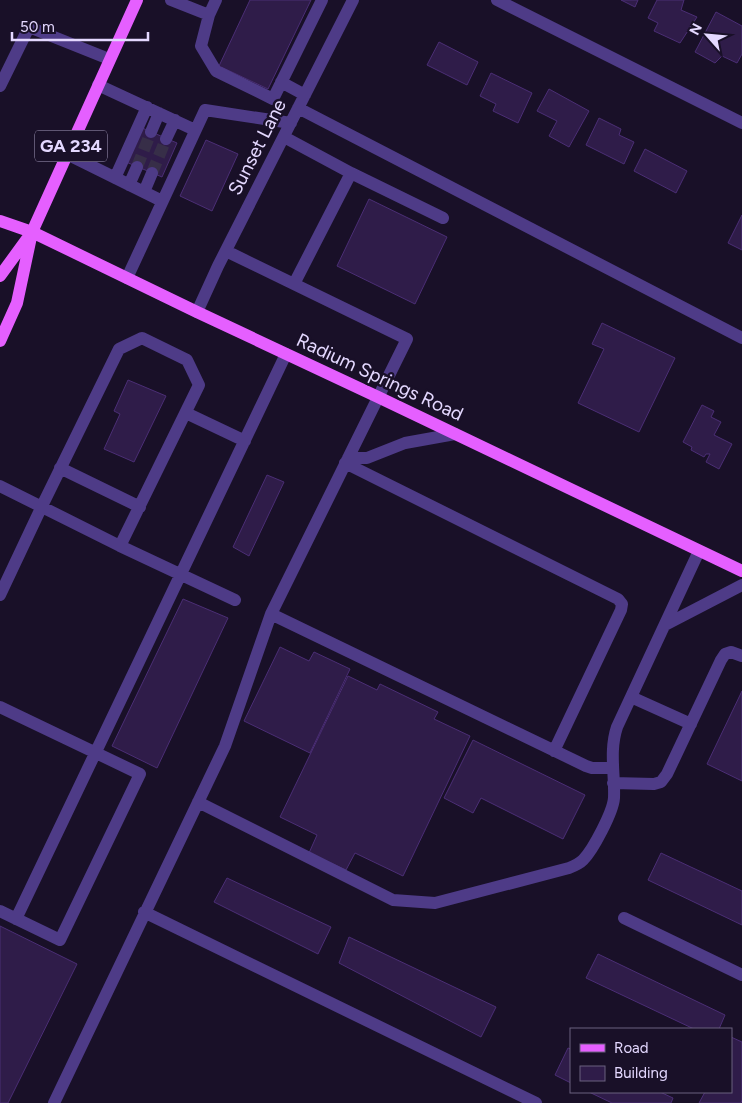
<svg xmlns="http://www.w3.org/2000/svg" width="742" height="1103" font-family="Figtree,sans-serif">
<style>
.building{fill:#2f1c49;stroke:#4b2e75}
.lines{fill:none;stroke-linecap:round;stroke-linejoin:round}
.minor-tunnel{stroke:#372e48;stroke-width:12;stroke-dasharray:12 6;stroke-linecap:butt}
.minor{stroke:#4e3b87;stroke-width:12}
.major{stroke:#e55fff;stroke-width:12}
.labels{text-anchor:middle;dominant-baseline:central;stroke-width:5;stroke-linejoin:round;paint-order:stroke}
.shield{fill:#191028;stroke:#a79cbe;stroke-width:1}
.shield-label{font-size:18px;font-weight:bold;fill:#e4d8ff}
.street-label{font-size:19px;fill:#e4d8ff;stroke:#191028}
</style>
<rect width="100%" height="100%" fill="#191028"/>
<path class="building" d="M 250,0 L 311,0 L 268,89 L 219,66 Z
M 621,0 L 638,0 L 635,7 Z
M 657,0 L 684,0 L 681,10 L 697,17 L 680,43 L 654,31 L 658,23 L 648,18 Z
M 716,12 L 742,26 L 742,54 L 737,63 L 722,56 L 715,63 L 695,52 Z
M 439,42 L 478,62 L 467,85 L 427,65 Z
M 491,73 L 532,93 L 518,123 L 493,111 L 496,104 L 480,96 Z
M 549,89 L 589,111 L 569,147 L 549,136 L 557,121 L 537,111 Z
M 599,118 L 621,129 L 619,135 L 634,142 L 624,164 L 586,145 Z
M 140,127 L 177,143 L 162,177 L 126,162 Z
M 206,140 L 238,154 L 212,211 L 180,196 Z
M 645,149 L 687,171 L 676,193 L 634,171 Z
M 369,199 L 447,237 L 415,304 L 337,266 Z
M 742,215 L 742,250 L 728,243 Z
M 602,323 L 675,358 L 639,432 L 578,403 L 604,349 L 592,344 Z
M 128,380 L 166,396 L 134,462 L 104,449 L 120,414 L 114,411 Z
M 702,405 L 714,411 L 711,417 L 721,422 L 714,435 L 732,444 L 719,469 L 706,462 L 710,454 L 706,454 L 704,457 L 691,450 L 692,447 L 683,442 Z
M 267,475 L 284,482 L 249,556 L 233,547 Z
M 183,599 L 228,618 L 157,768 L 112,746 Z
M 280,647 L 309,661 L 314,652 L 350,669 L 310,753 L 244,721 Z
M 348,676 L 377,690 L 380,684 L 438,712 L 434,719 L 470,736 L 403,876 L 355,853 L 346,870 L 309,853 L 317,835 L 280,817 Z
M 742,691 L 742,781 L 707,764 Z
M 473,740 L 585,795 L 563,839 L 481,798 L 473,813 L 444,798 Z
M 661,853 L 742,891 L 742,925 L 648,880 Z
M 227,878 L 331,927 L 318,954 L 214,902 Z
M 0,926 L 77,964 L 8,1103 L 0,1103 Z
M 349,937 L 496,1007 L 481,1037 L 339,963 Z
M 598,954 L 725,1015 L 719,1029 L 694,1029 L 586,978 Z
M 731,1037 L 742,1042 L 742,1100 L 741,1103 L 699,1103 L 705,1092 L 731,1092 Z
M 568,1048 L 571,1049 L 571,1083 L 555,1075 Z
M 589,1092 L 660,1092 L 673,1098 L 671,1103 L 612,1103 Z"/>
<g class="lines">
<path class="minor-tunnel" d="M 137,167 L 151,132
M 152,173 L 166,139"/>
<path class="minor" d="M 171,0 L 209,15
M 216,0 L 209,15 L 201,46 L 216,71 L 273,99 L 322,0
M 497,0 L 742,123
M 281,82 L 305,95
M 98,85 L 195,130
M 0,86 L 29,27 L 109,59
M 298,108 L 742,338
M 151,132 L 159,113
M 284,137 L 351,173 L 294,284
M 166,139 L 175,120
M 67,154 L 162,201
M 351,173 L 443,218
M 115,178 L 147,107
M 129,185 L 137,167
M 144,192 L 152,173
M 127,278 L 205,110 L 291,123
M 197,312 L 218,266 L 353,0
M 186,413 L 245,441
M 348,458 L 367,458 L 405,443 L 455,434
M 345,463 L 618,599 L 622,604 L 621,610 L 554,751
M 60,468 L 140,507
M 0,486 L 120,546 L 235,600
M 0,595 L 42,506 L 119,349 L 142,338 L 187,360 L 199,385 L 120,546
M 271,614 L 586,766 L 592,768 L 613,768
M 665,625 L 742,585
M 631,697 L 691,724
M 0,707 L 140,774 L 60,940 L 0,911
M 613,783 L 654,784 L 661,782 L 667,774 L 721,660 L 725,654 L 731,652 L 742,656
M 198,802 L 393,900 L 435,903 L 569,868 C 574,866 579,864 583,860 C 593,850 613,812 614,798 C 615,774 609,751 617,727 L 699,551
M 144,912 L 536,1103
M 624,918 L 742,975
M 16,919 L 286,354
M 54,1103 L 225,746 L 271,614 L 407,339 L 226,251"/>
<path class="major" d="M 0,221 L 32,232 L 197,312 L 378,397 L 742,571
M 0,276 L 32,232 L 137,0
M 0,341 L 17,303 L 31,237"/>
</g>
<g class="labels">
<rect class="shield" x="35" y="130.5" width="72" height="31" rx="4"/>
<g class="shield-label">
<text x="71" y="146">GA 234</text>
</g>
<g class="street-label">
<text transform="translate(257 147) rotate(-63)">Sunset Lane</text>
<text transform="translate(380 377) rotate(25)">Radium Springs Road</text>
</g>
</g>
<rect x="570" y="1028" width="162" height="65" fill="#191028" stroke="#6a607e"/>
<rect x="580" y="1044" width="25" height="8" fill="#e55fff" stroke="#6a607e"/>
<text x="614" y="1053" font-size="15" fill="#e4d8ff">Road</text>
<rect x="580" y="1066" width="25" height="15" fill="#2f1c49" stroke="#6a607e"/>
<text x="614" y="1078" font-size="15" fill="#e4d8ff">Building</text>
<g transform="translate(707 35) rotate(297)" stroke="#191028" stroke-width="4" paint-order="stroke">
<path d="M0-4L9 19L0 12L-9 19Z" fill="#e4d8ff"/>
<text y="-8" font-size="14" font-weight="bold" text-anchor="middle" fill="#e4d8ff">N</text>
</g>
<path d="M12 32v8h136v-8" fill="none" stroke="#e4d8ff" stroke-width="2.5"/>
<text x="20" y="32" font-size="15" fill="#e4d8ff" stroke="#191028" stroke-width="4" paint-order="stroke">50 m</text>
</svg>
